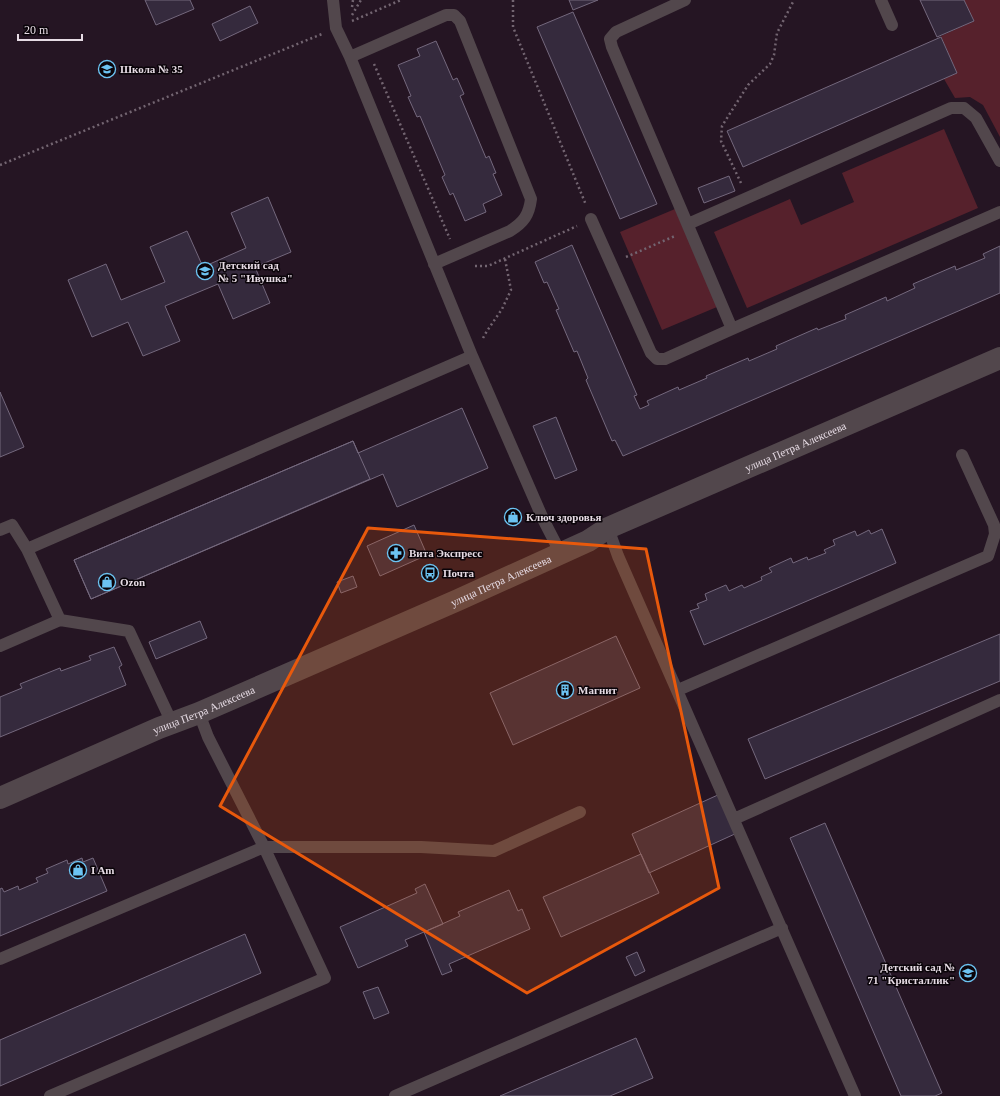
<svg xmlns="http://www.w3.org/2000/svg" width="1000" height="1096" font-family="'Times New Roman',serif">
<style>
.green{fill:#56212c}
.building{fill:#352a3d;stroke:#74687d}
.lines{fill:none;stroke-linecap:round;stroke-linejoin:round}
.path{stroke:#736571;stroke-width:2.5;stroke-dasharray:2 3;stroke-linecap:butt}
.service{stroke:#52474c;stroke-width:12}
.tertiary{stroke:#52474c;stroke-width:22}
.marked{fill:#e8590c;fill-opacity:0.2;stroke:#e8590c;stroke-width:3;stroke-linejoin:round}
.labels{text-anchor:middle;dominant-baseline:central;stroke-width:3;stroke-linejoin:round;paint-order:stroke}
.poi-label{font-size:11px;font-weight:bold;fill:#e6dbe4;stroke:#0a0409;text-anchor:start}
.street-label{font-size:11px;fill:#e6dbe4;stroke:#0a0409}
</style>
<rect width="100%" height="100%" fill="#251523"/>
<path class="green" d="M 964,0 L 1000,0 L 1000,137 L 983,105 L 970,97 L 955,98 L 944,79 L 957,73 L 941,36 L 974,21 Z
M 944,129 L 978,208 L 747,308 L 714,232 L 790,199 L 801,225 L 854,202 L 842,173 Z
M 675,209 L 717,307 L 662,330 L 620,232 Z"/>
<path class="building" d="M 145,0 L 190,0 L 194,9 L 156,25 Z
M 569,0 L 598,0 L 573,10 Z
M 920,0 L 964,0 L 974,21 L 937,37 Z
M 250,6 L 258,23 L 220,41 L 212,24 Z
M 573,12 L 657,204 L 620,219 L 537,27 Z
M 941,37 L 957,73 L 743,167 L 727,131 Z
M 436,41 L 453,80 L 457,78 L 464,94 L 460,96 L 486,158 L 489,156 L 496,173 L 493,174 L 502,195 L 483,204 L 486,212 L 465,221 L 453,193 L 450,195 L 442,177 L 445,175 L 420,116 L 417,117 L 408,97 L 411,96 L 398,65 L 420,56 L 417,49 Z
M 729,176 L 735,191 L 704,203 L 698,188 Z
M 268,197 L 291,252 L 255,267 L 270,303 L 233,319 L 218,284 L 165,306 L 180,341 L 143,356 L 128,322 L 92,337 L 68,280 L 106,264 L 121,300 L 165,282 L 150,247 L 187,231 L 203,267 L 246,248 L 231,213 Z
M 572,245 L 637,395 L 634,396 L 640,409 L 649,405 L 647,401 L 678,387 L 679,390 L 707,378 L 706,376 L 748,358 L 749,361 L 777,349 L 776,346 L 817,328 L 818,330 L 846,319 L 845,315 L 886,297 L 887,301 L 915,288 L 913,284 L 955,266 L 956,270 L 985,258 L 983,254 L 1000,246 L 1000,293 L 623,456 L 615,440 L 612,441 L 586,380 L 588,378 L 577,351 L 574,352 L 556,310 L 559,309 L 547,282 L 544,283 L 535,262 Z
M 0,392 L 24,447 L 0,457 Z
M 462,408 L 488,468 L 397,507 L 383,474 L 91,599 L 74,560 L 353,441 L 358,453 Z
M 556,417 L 577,470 L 555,479 L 533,426 Z
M 353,441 L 370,479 L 91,599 L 74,560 Z
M 414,525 L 427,555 L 380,576 L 367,546 Z
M 882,529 L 896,563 L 704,645 L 690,611 L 699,608 L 697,604 L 707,600 L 705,594 L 726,585 L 729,591 L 742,585 L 744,588 L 762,580 L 761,577 L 772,572 L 769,568 L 791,558 L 793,563 L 807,557 L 808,560 L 826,553 L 824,550 L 835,545 L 833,540 L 855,531 L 857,536 L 869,530 L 871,534 Z
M 353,576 L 357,587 L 341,593 L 337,582 Z
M 200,621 L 207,638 L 156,659 L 149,642 Z
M 1000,634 L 1000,681 L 765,779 L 748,739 Z
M 616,636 L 640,688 L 513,745 L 490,693 Z
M 114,647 L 122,665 L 119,667 L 126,685 L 0,737 L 0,697 L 22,688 L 20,684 L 60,668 L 61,671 L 91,660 L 89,656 Z
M 720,794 L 737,833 L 649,873 L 632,834 Z
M 825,823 L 942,1093 L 935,1096 L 901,1096 L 790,838 Z
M 641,854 L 659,893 L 561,937 L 543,897 Z
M 82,858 L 83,862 L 93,858 L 107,891 L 0,936 L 0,889 L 2,888 L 4,892 L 18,886 L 19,890 L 38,882 L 36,878 L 48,873 L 46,869 L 67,860 L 68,864 Z
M 425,884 L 443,924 L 405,940 L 408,946 L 358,968 L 340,927 L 417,893 L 415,889 Z
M 509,890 L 518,911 L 522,909 L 530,929 L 449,964 L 452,971 L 442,975 L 424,932 L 460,916 L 458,912 Z
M 245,934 L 261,973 L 0,1086 L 0,1040 Z
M 637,952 L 645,971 L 635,976 L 626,957 Z
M 378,987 L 389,1013 L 374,1019 L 363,992 Z
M 636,1038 L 653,1078 L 610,1096 L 500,1096 Z"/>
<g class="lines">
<path class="path" d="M 513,0 L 513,27 L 586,205
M 352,7 L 353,0
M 352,15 L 361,0
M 352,21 L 401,0
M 374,64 L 450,239
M 0,165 L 322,34
M 741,183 L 721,141 L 722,126 L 748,85 L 770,64 L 774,55 L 777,33 L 794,0
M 626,257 L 675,236
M 475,266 L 488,266 L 577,226
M 483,338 L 487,331 L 502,309 L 511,290 L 505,259"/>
<path class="service" d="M 333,0 L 336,28 L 350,57 L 472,356 L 543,519 L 561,554
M 685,0 L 616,32 L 610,39 L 612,47 L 732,329
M 881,0 L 892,25
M 350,57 L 446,15 L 454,15 L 460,21 L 531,199 C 529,215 524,222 510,231 L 434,264
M 591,219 L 651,353 L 657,359 L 665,359 L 732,329 L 1000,212
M 688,224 L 951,108 L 964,108 L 976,118 L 1000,161
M 608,528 L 618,556 L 855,1096
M 0,530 L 12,525 L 27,549 L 472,356
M 27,549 L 60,620
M 0,646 L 60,620 L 129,631 L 172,723
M 678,690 L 988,556 L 995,534 L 994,525 L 962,455
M 734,819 L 1000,700
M 0,959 L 264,847 L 421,847 L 494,851 L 580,812
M 50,1096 L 325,978 L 264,847 L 208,737 L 199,713
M 395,1096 L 782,928"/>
<path class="tertiary" id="s1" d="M 0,798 L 159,728 L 199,713 L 458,600 L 588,541 L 608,528 L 1000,358"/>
</g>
<path class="marked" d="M 368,528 L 646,549 L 719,888 L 527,993 L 220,806 Z"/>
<defs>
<g id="school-ring" transform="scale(0.9)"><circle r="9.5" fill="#0a0409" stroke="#6cc3f2" stroke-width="1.5"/><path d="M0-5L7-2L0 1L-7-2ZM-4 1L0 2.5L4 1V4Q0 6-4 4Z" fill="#6cc3f2"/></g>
<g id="shop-ring" transform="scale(0.9)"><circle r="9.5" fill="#0a0409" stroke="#6cc3f2" stroke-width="1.5"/><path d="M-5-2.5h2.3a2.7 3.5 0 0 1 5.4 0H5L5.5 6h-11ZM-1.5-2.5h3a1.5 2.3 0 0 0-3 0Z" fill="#6cc3f2"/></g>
<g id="pharmacy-ring" transform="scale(0.9)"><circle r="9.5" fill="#0a0409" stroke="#6cc3f2" stroke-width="1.5"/><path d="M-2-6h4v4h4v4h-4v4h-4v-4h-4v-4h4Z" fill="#6cc3f2"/></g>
<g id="bus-ring" transform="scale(0.9)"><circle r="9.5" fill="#0a0409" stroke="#6cc3f2" stroke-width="1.5"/><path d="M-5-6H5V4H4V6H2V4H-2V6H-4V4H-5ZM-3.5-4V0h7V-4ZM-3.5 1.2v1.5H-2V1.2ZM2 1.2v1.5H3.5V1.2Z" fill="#6cc3f2"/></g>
<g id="building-ring" transform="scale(0.9)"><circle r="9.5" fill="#0a0409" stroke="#6cc3f2" stroke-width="1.5"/><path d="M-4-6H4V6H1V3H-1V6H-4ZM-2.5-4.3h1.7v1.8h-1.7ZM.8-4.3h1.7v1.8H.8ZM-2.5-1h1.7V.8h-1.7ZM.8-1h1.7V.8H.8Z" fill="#6cc3f2"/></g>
</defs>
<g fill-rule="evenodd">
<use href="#school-ring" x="107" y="69"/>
<use href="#school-ring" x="205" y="271"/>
<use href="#shop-ring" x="513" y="517"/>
<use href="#pharmacy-ring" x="396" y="553"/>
<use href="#bus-ring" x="430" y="573"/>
<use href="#shop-ring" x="107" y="582"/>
<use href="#building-ring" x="565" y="690"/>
<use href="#shop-ring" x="78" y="870"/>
<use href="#school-ring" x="968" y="973"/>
</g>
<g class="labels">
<g class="poi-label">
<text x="120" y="69">Школа № 35</text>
<text x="218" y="265">Детский сад<tspan x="218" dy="13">№ 5 "Ивушка"</tspan></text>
<text x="526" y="517">Ключ здоровья</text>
<text x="409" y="553">Вита Экспресс</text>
<text x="443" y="573">Почта</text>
<text x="120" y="582">Ozon</text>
<text x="578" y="690">Магнит</text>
<text x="91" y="870">I Am</text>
<text x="955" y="967" text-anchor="end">Детский сад №<tspan x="955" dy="13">71 "Кристаллик"</tspan></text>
</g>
<g class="street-label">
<text stroke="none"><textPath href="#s1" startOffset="870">улица Петра Алексеева</textPath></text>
<text stroke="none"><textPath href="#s1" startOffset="546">улица Петра Алексеева</textPath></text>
<text stroke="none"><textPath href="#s1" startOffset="222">улица Петра Алексеева</textPath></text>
</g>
</g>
<path d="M18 34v6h64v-6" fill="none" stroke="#e6dbe4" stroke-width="2"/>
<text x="24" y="34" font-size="12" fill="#e6dbe4" stroke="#0a0409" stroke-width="3" paint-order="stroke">20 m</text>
</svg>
